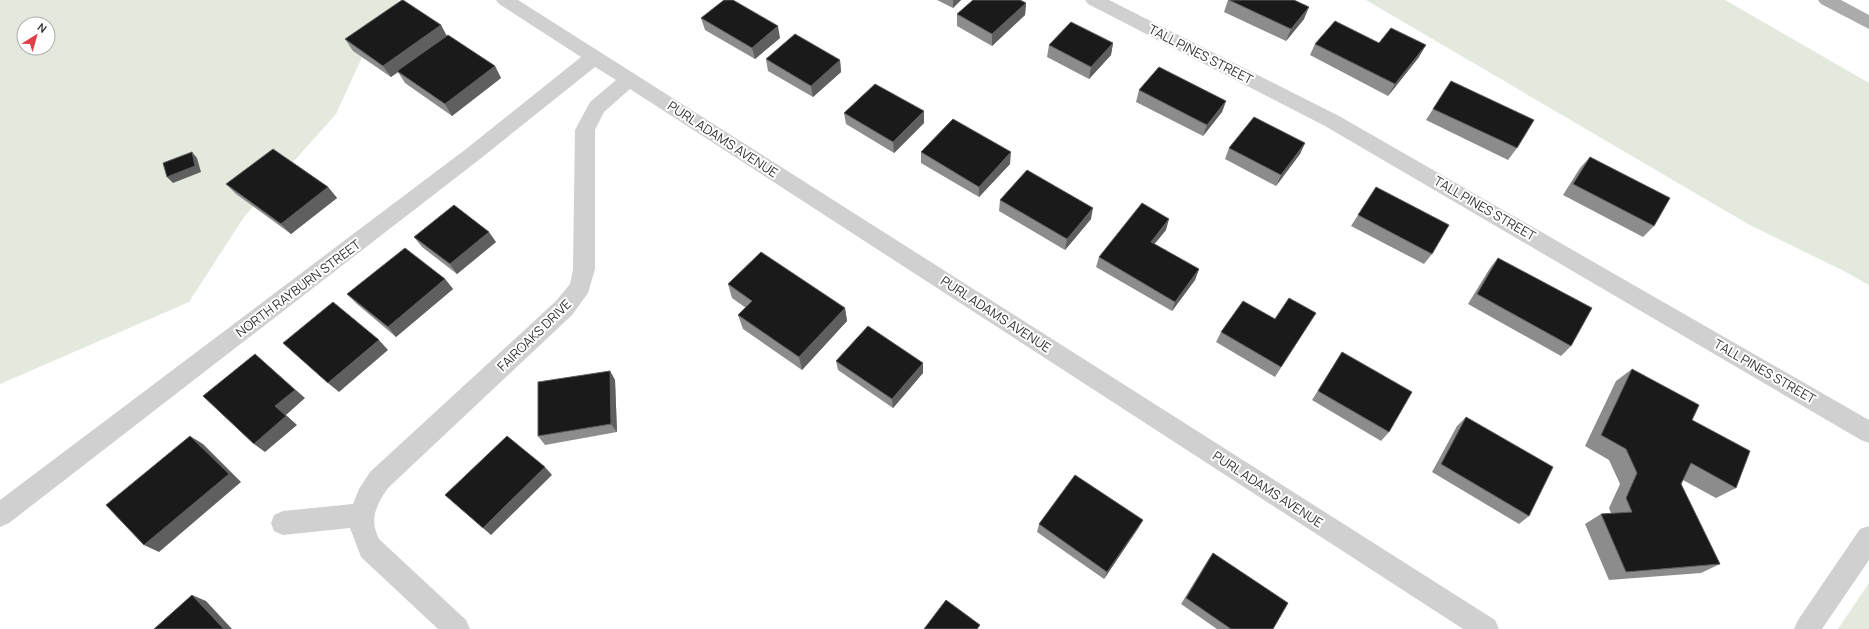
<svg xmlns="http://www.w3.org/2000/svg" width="1869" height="629" font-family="Manrope,sans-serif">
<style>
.green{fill:#e3e9dc;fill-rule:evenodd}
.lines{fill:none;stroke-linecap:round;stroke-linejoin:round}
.street{fill:#d0d0d0;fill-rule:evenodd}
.primary{fill:#ababab;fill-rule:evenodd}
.wall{fill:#8c8c8c}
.shaded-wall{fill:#5f5f5f}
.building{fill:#1a1a1a;stroke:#5f5f5f}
.labels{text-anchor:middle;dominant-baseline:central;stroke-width:4;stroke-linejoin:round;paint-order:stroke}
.street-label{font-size:13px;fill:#333;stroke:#fff}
</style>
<rect width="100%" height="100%" fill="#fff"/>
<path class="green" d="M 0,0 L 399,0 L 375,29 L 336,114 L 244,217 L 189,302 L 0,384 ZM 24,24 L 48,24 L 48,48 L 24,48 Z
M 1366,0 L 1725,0 L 1869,83 L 1869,285 L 1844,271 L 1748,224 Z
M 1869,583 L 1869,629 L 1838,629 Z"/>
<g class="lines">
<path class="street" d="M 496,0 L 518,0 L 1495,620 L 1499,629 L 1463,629 L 630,89 L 604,112 L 595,130 L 595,269 L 588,293 L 572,315 L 388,488 C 376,505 369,520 379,539 L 466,620 L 470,629 L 438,629 L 361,557 L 350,528 L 283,535 L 274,531 L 271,523 L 274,515 L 283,511 L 353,504 L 359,489 L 370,472 L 556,301 L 570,284 L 573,269 L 575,130 L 590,102 L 616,80 L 595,67 L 480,159 L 9,523 L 0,527 L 0,500 L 466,149 L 581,57 L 499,4 Z
M 1085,0 L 1109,0 L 1339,116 L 1869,420 L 1869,443 L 1861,440 L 1325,126 L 1088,4 Z
M 1869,526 L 1869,560 L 1822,629 L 1794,629 L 1798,620 L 1860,529 Z"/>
<path class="primary" d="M 1818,0 L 1841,0 L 1869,15 L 1869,29 L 1821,4 Z"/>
</g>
<path class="wall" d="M 937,0 L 961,0 L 953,8 Z
M 1228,0 L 1294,0 L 1304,19 L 1286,41 L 1224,12 Z
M 1026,3 L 1025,15 L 992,46 L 957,26 L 957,14 Z
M 701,18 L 780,38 L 755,59 L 705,30 Z
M 441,25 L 447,36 L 495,66 L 501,78 L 452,116 L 405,83 L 398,72 L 391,77 L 353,51 L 345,39 Z
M 1113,43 L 1111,55 L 1089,79 L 1047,57 L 1049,45 Z
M 1379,43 L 1419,57 L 1388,96 L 1310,55 L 1315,44 Z
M 766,59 L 840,60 L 841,72 L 813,97 L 768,71 Z
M 1139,90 L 1226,101 L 1222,112 L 1203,136 L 1136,102 Z
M 1433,109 L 1517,148 L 1508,160 L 1426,120 Z
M 844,113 L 924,123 L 894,153 L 846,124 Z
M 1305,143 L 1300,154 L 1276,186 L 1225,159 L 1229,148 Z
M 921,152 L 1010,164 L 979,197 L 921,163 Z
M 1590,157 L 1654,226 L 1643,237 L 1563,195 L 1580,168 Z
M 226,184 L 328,187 L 337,198 L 291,234 L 236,194 Z
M 1000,200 L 1091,219 L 1065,250 L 999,211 Z
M 1358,215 L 1432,254 L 1424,264 L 1351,226 Z
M 1166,230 L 1154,244 L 1199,269 L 1195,280 L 1172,311 L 1096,267 L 1099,257 Z
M 414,237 L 496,242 L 457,274 L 422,247 Z
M 1498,258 L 1571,346 L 1561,356 L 1468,304 L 1490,268 Z
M 445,279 L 453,289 L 396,337 L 357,304 L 347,294 Z
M 728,284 L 845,308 L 847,321 L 802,370 L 743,329 L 738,315 L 746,308 L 732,298 Z
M 1316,313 L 1275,377 L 1216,342 L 1221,332 L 1275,319 Z
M 1342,352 L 1389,432 L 1381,441 L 1312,400 L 1336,362 Z
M 836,361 L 923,363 L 923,373 L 893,408 L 838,370 Z
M 1632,369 L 1692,420 L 1736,488 L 1716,498 L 1683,480 L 1681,484 L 1720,564 L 1701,573 L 1609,580 L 1585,524 L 1601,514 L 1611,513 L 1609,508 L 1620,484 L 1609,460 L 1585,446 L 1616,381 Z
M 610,371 L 615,380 L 617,432 L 545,445 L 538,436 Z
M 1466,417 L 1529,516 L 1519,524 L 1432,472 L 1457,426 Z
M 1039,524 L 1139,527 L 1104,579 L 1037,532 Z
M 1213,553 L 1273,629 L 1217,629 L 1181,604 L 1208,560 Z"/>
<path class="shaded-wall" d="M 953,0 L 961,0 L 953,8 Z
M 1026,3 L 1025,15 L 992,46 L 992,34 Z
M 1309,7 L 1304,19 L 1286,41 L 1291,29 Z
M 441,25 L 447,37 L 397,71 L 398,72 L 391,77 L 383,66 Z
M 778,26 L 780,38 L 755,59 L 752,48 Z
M 1113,43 L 1111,55 L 1089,79 L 1091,67 Z
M 1426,45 L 1419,57 L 1388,96 L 1395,84 Z
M 840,60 L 841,72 L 813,97 L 811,86 Z
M 495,66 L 501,78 L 452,116 L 445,104 Z
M 1226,101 L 1222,112 L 1203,136 L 1207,125 Z
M 924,111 L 924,123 L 894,153 L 893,142 Z
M 1305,143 L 1300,154 L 1276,186 L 1281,175 Z
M 192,152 L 197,158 L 201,172 L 173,183 L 167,177 Z
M 1011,152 L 1010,164 L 979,197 L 979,187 Z
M 328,187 L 337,198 L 291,234 L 281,224 Z
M 1093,208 L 1091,219 L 1065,250 L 1067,239 Z
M 1169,219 L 1166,230 L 1148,252 L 1151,242 Z
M 489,232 L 496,242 L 457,274 L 450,264 Z
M 1199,269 L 1195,280 L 1172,311 L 1175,302 Z
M 445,279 L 453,289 L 396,337 L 388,327 Z
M 845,308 L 847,321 L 802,370 L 799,357 Z
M 379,340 L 388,350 L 339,392 L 328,383 Z
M 255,354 L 305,398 L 286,415 L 297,425 L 265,452 L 254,444 L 275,406 Z
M 923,363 L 923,373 L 893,408 L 892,399 Z
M 610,371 L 615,380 L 617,432 L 611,424 Z
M 190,436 L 203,444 L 241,482 L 159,552 L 144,545 Z
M 545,467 L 552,475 L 491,535 L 483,528 Z
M 1143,520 L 1139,527 L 1104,579 L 1107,572 Z
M 192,595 L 206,601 L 232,629 L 224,629 Z"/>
<path class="building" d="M 402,0 L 403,0 L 441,25 L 383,66 L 345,39 Z
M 724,0 L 733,0 L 778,26 L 752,48 L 701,18 Z
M 973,0 L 1020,0 L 1026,3 L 992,34 L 957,14 Z
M 1229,0 L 1294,0 L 1309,7 L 1291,29 Z
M 1335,21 L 1379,43 L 1391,28 L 1426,45 L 1395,84 L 1315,44 Z
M 1071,22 L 1113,43 L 1091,67 L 1049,45 Z
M 795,34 L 840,60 L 811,86 L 766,59 Z
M 448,35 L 495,66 L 445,104 L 397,71 Z
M 1159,67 L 1226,101 L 1207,125 L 1139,90 Z
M 1451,81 L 1534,120 L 1517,148 L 1433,109 Z
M 875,84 L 924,111 L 893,142 L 844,113 Z
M 1254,117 L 1305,143 L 1281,175 L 1229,148 Z
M 953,119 L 1011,152 L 979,187 L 921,152 Z
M 273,149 L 328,187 L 281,224 L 226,184 Z
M 192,152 L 195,166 L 167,177 L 163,163 Z
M 1590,157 L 1670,198 L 1654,226 L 1573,184 Z
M 1027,170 L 1093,208 L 1067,239 L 1000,200 Z
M 1376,187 L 1449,225 L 1432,254 L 1358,215 Z
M 1142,203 L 1169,219 L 1151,242 L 1199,269 L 1175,302 L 1099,257 Z
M 454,205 L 489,232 L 450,264 L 414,237 Z
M 405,248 L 445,279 L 388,327 L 347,294 Z
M 761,252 L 845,308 L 799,357 L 738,315 L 752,301 L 728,284 Z
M 1498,258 L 1592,308 L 1571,346 L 1477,294 Z
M 1289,298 L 1316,313 L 1281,367 L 1221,332 L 1243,301 L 1275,319 Z
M 333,302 L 379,340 L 328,383 L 283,343 Z
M 868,326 L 923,363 L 892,399 L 836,361 Z
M 1342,352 L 1412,392 L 1389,432 L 1318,391 Z
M 255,354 L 295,390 L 275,406 L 286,416 L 254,444 L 203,396 Z
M 1632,369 L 1699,405 L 1692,420 L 1750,451 L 1736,488 L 1691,463 L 1681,484 L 1720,564 L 1626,572 L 1601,514 L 1632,512 L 1626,498 L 1637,473 L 1626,449 L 1601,435 Z
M 610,371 L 611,424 L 538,436 L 538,382 Z
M 1466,417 L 1553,467 L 1529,516 L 1441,464 Z
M 190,436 L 229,474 L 144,545 L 106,505 Z
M 507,436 L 545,467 L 483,528 L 445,495 Z
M 1075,475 L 1143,520 L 1107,572 L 1039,524 Z
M 1213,553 L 1288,603 L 1273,629 L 1231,629 L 1186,598 Z
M 192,595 L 224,629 L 154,629 Z
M 946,600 L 980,625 L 977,629 L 924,629 Z"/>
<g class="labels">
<g class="street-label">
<text transform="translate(1201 54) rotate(27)">TALL PINES STREET</text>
<text transform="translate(723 139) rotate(33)">PURL ADAMS AVENUE</text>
<text transform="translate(1485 208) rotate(30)">TALL PINES STREET</text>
<text transform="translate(298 288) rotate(-37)">NORTH RAYBURN STREET</text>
<text transform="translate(996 314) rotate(33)">PURL ADAMS AVENUE</text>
<text transform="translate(534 335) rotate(-44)">FAIROAKS DRIVE</text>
<text transform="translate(1765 371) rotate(30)">TALL PINES STREET</text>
<text transform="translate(1268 489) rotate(33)">PURL ADAMS AVENUE</text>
</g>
</g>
<g transform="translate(36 36) rotate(37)"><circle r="19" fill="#ffffff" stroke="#adadad"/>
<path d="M0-3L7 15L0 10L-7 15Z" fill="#e23d49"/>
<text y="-6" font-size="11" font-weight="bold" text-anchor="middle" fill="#333333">N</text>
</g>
</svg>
